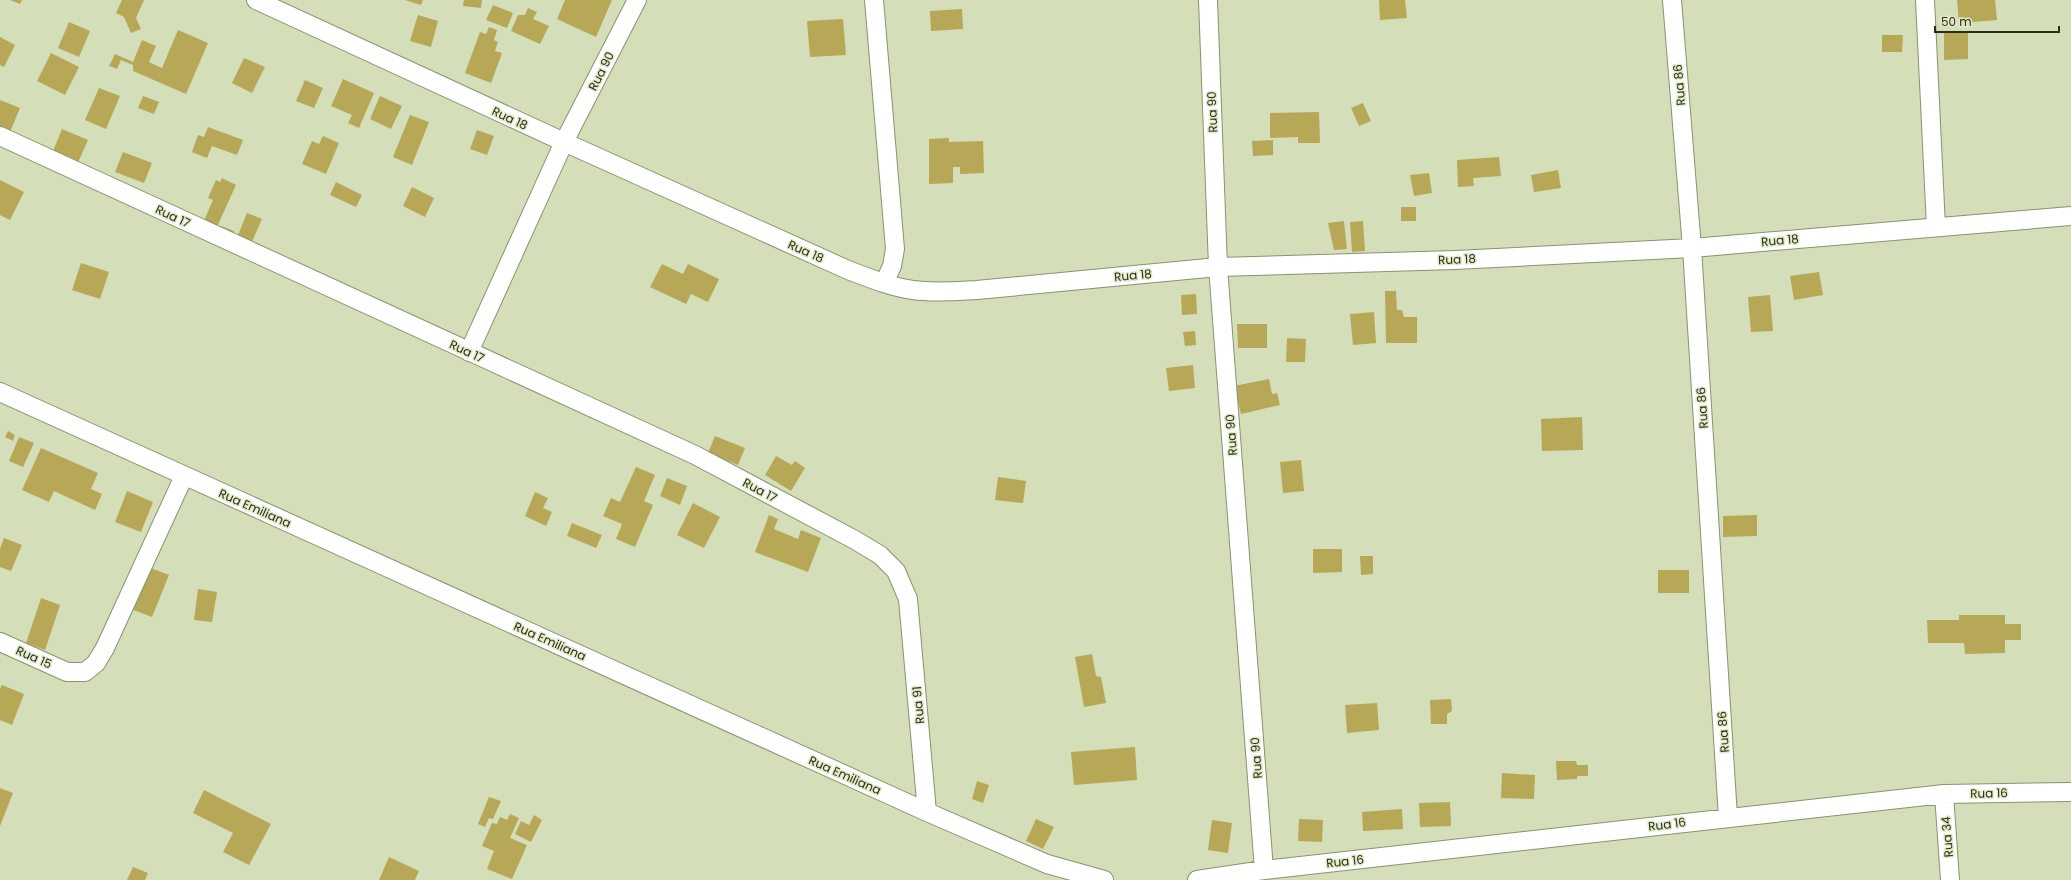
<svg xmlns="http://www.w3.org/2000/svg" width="2071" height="880" font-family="Poppins,sans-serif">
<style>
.building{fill:#b6a857}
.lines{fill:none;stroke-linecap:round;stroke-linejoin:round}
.street-casing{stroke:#8a9270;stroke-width:20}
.street{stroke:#fff;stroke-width:18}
.labels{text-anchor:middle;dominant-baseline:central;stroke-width:3;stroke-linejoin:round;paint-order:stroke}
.street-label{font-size:12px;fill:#292d1e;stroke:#e1ebc6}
</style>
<rect width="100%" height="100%" fill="#d4deb9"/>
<path class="building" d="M 10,0 L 22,0 L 20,4 Z
M 122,0 L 144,0 L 136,18 L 141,29 L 131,33 L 124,17 L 116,13 Z
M 405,0 L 423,0 L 421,5 Z
M 464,0 L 482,0 L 481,8 L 463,6 Z
M 565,0 L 612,0 L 596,37 L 557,19 Z
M 1379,0 L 1405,0 L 1407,18 L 1380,20 Z
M 1957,0 L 1995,0 L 1997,20 L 1959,23 Z
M 493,5 L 513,13 L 507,28 L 486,20 Z
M 528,8 L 537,12 L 533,19 L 549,26 L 540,44 L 511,31 L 518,15 L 525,15 Z
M 962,9 L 963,29 L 931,31 L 930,11 Z
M 418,15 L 438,21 L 431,47 L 410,41 Z
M 843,19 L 846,55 L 810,57 L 807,21 Z
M 69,22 L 90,31 L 79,57 L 58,48 Z
M 489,27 L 497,30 L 494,40 L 498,42 L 495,51 L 502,53 L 491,83 L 465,73 L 480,32 L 486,34 Z
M 178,30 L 208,43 L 186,94 L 133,71 L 133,65 L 121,60 L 117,69 L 109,66 L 115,54 L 133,62 L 142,40 L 156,46 L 149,62 L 162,68 Z
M 1968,31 L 1968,59 L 1944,60 L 1944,32 Z
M 1882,35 L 1903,35 L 1902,52 L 1882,52 Z
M 0,37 L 15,45 L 4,67 L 0,65 Z
M 51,53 L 79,67 L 65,95 L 37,81 Z
M 244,58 L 265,67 L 252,93 L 232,83 Z
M 343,79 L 374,93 L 359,128 L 348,123 L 352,115 L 331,106 Z
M 305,80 L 323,88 L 314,108 L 296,101 Z
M 99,88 L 120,96 L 106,129 L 85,120 Z
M 143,96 L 159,102 L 154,114 L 138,108 Z
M 380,96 L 402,106 L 391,129 L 370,119 Z
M 0,100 L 20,108 L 10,132 L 0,128 Z
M 1363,103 L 1371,121 L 1359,126 L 1351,108 Z
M 1319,112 L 1320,143 L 1298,143 L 1298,137 L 1270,138 L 1270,113 Z
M 410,115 L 429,122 L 412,165 L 393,157 Z
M 208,127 L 243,140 L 237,155 L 212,146 L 207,158 L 192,152 L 198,135 L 204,137 Z
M 62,129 L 88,140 L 76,167 L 51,156 Z
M 477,130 L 494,136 L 487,155 L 470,149 Z
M 323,136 L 339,143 L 326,174 L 302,164 L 312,141 L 319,144 Z
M 949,138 L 949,142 L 983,141 L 984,173 L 960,174 L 960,167 L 953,167 L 953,183 L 929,184 L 929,139 Z
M 1273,140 L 1273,155 L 1253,156 L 1252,141 Z
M 123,152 L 152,163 L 144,183 L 115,172 Z
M 1499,157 L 1501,176 L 1473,178 L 1474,186 L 1458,187 L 1457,160 Z
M 1558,170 L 1561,188 L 1534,192 L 1531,175 Z
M 1429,173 L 1432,193 L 1414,196 L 1410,175 Z
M 222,178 L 236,185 L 216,229 L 203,223 L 213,200 L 208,198 L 216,180 L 220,182 Z
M 0,180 L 24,192 L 10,220 L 0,215 Z
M 336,182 L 362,195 L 356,207 L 330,195 Z
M 412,187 L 434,198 L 425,217 L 403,206 Z
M 1401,207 L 1416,207 L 1416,221 L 1401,221 Z
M 247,213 L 262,219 L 250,246 L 236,240 Z
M 1344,221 L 1347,249 L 1334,250 L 1328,223 Z
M 1363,221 L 1365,251 L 1352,252 L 1350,222 Z
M 221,226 L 234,231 L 232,237 L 219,233 Z
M 81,263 L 109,272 L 100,299 L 72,290 Z
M 662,264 L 683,274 L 688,264 L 719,279 L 708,302 L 691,294 L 686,304 L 650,287 Z
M 1819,272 L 1823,295 L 1794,300 L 1790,276 Z
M 1385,291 L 1396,291 L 1397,310 L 1402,310 L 1404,317 L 1417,317 L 1417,343 L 1386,343 Z
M 1196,294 L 1197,314 L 1182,315 L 1181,295 Z
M 1770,295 L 1773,331 L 1751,332 L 1748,297 Z
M 1374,312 L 1376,343 L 1353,345 L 1350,314 Z
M 1237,324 L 1267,324 L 1267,348 L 1238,348 Z
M 1195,331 L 1196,345 L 1185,346 L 1183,332 Z
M 1287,338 L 1306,339 L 1305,362 L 1286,362 Z
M 1193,365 L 1195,388 L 1169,391 L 1166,368 Z
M 1269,379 L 1272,394 L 1277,393 L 1280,405 L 1241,414 L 1234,386 Z
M 1582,417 L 1583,450 L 1542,451 L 1541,419 Z
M 8,431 L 15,435 L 13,441 L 5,437 Z
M 715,436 L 745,448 L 738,465 L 708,453 Z
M 19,437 L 34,443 L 23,467 L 9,461 Z
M 41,448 L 98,473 L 91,489 L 102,494 L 95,510 L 54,491 L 49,502 L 22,490 Z
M 776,456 L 792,465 L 795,461 L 805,468 L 791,491 L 765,475 Z
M 1301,460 L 1304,491 L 1283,493 L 1280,462 Z
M 636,467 L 655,475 L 644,501 L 653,505 L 635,547 L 616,539 L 622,524 L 603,516 L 611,498 L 620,502 Z
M 998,477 L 1026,481 L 1023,503 L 995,500 Z
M 667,478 L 687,486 L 680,505 L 660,496 Z
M 127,491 L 153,502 L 141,532 L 115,522 Z
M 535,492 L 548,498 L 543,508 L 552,512 L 546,526 L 525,516 Z
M 693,503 L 720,517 L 704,548 L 677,535 Z
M 769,515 L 778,519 L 774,529 L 798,539 L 801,530 L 821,538 L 808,572 L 755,552 Z
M 1757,515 L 1757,536 L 1723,537 L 1723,516 Z
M 572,523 L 602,535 L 596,548 L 567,536 Z
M 4,538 L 22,545 L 11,571 L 0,567 L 0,549 Z
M 1313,549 L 1342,549 L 1342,572 L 1313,573 Z
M 1360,556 L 1373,556 L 1373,574 L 1361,575 Z
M 148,567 L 169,575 L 152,617 L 131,609 Z
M 1658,570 L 1689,570 L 1689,593 L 1658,593 Z
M 198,589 L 217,592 L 212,622 L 194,620 Z
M 41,598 L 60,605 L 45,650 L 26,643 Z
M 1959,615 L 2005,615 L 2005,624 L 2021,624 L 2021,640 L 2005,640 L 2005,653 L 1965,654 L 1964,643 L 1928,643 L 1927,620 L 1959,620 Z
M 1092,654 L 1096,676 L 1101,677 L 1106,703 L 1084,707 L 1075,657 Z
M 2,685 L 24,694 L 12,725 L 0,720 L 0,689 Z
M 1451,699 L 1452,711 L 1447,714 L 1447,724 L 1431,724 L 1430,700 Z
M 1377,703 L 1379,730 L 1347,733 L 1345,705 Z
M 1135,747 L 1137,780 L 1074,785 L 1071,752 Z
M 1556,761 L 1576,761 L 1577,765 L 1588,765 L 1588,776 L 1577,776 L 1577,779 L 1557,780 Z
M 1502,773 L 1535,775 L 1534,799 L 1501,798 Z
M 977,781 L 989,785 L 983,803 L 972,799 Z
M 0,788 L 13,793 L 0,826 Z
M 204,790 L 271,824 L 249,865 L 223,852 L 233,833 L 193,813 Z
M 489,797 L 501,801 L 493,819 L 489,818 L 485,827 L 478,824 Z
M 1450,802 L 1451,826 L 1420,827 L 1419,803 Z
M 1402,809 L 1403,829 L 1363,831 L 1362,812 Z
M 510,814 L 519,818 L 510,838 L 527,845 L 512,879 L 487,869 L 494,851 L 482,846 L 492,823 L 497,824 L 500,817 L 507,820 Z
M 534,815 L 542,820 L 531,842 L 515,834 L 521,821 L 529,825 Z
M 1036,819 L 1054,827 L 1043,849 L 1026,841 Z
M 1299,819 L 1323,820 L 1322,842 L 1298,841 Z
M 1212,820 L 1232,823 L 1228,853 L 1208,850 Z
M 389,857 L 419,871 L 415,880 L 379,880 Z
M 133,867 L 148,873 L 145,880 L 127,880 Z"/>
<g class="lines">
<g class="street-casing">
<path id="street" d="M 256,0 L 564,142 L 848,270 C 869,278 891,287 913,290 C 934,293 956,291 977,290 L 1218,267 L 1455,260 L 1692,248 L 2071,216
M 874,0 L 895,249 L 892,266 L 884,283
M 1208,0 L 1218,267 L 1264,870
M 1672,0 L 1692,248 L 1728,817
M 1925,0 L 1936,227
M 0,136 L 695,455 L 855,540 L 880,555 L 896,571 L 908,599 L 927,812
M 469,352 L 564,142 L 637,0
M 0,392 L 927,812 L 1047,864 L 1104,880
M 0,642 L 67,672 L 85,672 L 96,663 L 105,648 L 184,476
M 1944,794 L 1950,880
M 1197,880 L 1264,870 L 1944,794 L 2071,792"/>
</g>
<use href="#street" class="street"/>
</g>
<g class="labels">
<g class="street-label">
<text transform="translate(601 71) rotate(-63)">Rua 90</text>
<text transform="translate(1679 85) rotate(-95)">Rua 86</text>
<text transform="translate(1212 112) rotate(-92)">Rua 90</text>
<text transform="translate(510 118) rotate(25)">Rua 18</text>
<text transform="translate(173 216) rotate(25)">Rua 17</text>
<text transform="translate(1780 240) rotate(-5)">Rua 18</text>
<text transform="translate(806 251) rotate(24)">Rua 18</text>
<text transform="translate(1457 259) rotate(-2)">Rua 18</text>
<text transform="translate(1133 275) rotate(-5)">Rua 18</text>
<text transform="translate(467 351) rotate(25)">Rua 17</text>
<text transform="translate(1702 408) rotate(-94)">Rua 86</text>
<text transform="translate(1231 435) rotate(-94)">Rua 90</text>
<text transform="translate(760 490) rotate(28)">Rua 17</text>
<text transform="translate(255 508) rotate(24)">Rua Emiliana</text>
<text transform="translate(550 641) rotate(24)">Rua Emiliana</text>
<text transform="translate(34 657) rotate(24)">Rua 15</text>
<text transform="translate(918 705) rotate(-95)">Rua 91</text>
<text transform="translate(1723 732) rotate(-94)">Rua 86</text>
<text transform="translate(1256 758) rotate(-94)">Rua 90</text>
<text transform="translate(845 775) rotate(24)">Rua Emiliana</text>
<text transform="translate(1989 793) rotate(-1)">Rua 16</text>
<text transform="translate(1667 824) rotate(-7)">Rua 16</text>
<text transform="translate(1947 837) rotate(-94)">Rua 34</text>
<text transform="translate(1345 861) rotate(-6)">Rua 16</text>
</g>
</g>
<path d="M1935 26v6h124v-6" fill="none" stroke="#292d1e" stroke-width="2"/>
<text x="1941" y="26" font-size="12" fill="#292d1e" stroke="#e1ebc6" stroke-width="3" paint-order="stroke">50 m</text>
</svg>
